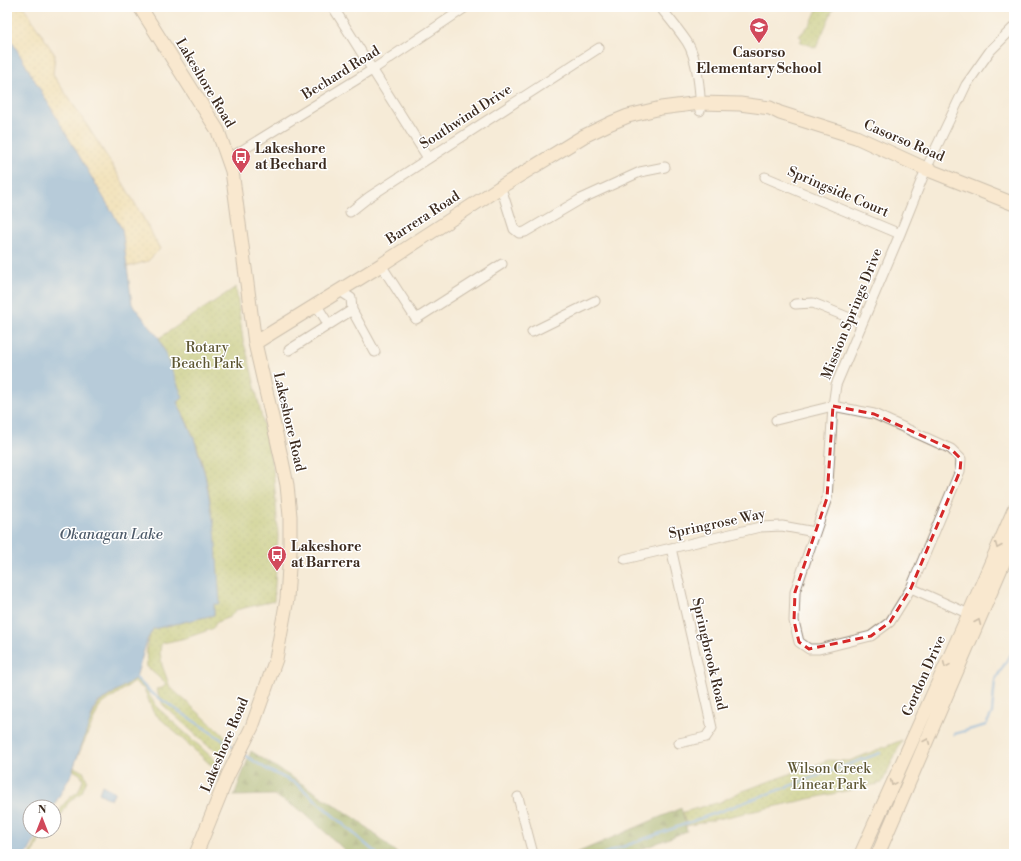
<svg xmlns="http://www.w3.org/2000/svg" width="1021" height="861" font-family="'Libre Bodoni',serif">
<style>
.forest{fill:url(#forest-firs);stroke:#64683c}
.sand{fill:url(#sand-dots);stroke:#94825e}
.park{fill:url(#park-dots);stroke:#767641}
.water{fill:#6ba5db;stroke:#53687c}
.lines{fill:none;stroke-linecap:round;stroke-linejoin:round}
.stream{stroke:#6ba5db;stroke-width:2.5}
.street-casing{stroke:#988a7a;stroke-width:11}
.secondary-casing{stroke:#988a7a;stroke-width:15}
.street{stroke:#fff;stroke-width:9}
.secondary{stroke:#fde5c5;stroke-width:13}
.oneway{stroke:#9c8872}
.marked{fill:none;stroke:#d62828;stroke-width:3;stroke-dasharray:8 5;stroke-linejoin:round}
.labels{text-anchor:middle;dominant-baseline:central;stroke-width:3;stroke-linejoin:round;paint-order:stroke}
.poi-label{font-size:14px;font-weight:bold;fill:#3b2a1e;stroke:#fff;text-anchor:start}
.street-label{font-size:14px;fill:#3b2a1e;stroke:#fff}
.park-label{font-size:14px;fill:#5e5733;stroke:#fff}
.water-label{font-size:15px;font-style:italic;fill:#4e5b6a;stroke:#fff}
</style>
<defs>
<pattern id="forest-firs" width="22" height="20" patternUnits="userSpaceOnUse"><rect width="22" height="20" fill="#8ca75a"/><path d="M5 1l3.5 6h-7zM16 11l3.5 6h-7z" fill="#74884a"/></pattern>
<pattern id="sand-dots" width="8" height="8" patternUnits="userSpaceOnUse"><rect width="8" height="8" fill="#eeda9e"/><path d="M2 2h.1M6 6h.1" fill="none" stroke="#cdbb88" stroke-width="1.8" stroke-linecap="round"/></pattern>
<pattern id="park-dots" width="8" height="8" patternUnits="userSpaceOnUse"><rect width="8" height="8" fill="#b0c164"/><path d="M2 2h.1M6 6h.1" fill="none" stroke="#909d52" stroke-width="1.8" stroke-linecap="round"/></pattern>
</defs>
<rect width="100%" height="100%" fill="#fff"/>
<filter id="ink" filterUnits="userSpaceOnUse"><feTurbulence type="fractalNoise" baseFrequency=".025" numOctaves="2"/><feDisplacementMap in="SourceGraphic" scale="8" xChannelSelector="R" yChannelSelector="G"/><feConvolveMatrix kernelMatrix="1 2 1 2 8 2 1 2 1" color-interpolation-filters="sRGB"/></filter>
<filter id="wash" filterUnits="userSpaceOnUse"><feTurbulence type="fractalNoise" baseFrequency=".012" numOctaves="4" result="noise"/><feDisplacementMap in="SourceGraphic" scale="16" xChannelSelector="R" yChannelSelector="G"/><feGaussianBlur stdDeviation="0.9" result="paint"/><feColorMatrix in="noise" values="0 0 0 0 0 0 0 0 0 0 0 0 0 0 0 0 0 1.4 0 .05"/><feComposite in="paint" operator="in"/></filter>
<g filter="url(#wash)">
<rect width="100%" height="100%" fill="#f6ebd7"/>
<path class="forest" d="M 251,751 L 358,820 L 398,854 L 349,854 L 303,812 L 274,795 L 234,796 Z
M 681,808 L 687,831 L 630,854 L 574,854 Z"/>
<path class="sand" d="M 7,7 L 24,7 L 55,55 L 53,75 C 92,131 128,188 160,249 L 148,261 L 127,267 L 122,229 L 7,34 Z"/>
<path class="park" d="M 818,7 L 834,7 L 816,48 L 800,42 L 802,38 L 799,36 L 811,23 Z
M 236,287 L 243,340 L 250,364 L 273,468 L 276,502 L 278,536 L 274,601 L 236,610 L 230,617 L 217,622 L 212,629 L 186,638 L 163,643 L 161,645 L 160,652 L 162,665 L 170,687 L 228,739 L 221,753 L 208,746 L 163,705 L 156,689 L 162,688 L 166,684 L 147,667 C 146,650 145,645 153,629 L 214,615 L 214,603 L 220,604 C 216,549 214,490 194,438 C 189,425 183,414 177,402 L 183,398 L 159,338 Z
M 134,679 L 147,689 L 149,695 L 158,708 L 217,762 L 214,768 L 153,712 L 144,689 L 134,682 L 100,706 L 73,767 L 83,771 L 87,780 L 82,792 L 68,803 L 61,816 L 54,820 L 54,816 L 59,813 L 63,805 L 70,797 L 78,792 L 83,780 L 80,774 L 69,768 L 98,704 Z
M 902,740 L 882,783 L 686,826 L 683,812 L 720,802 L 740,792 L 828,760 L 849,761 Z
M 41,831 L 44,831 L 33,854 L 31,854 Z"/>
<path class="water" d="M 7,33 L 122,229 L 132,304 L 159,338 L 183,398 L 177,402 L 194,438 L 205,475 L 215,530 L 220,604 L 214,604 L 214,615 L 153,629 L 147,640 L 136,678 L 96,704 L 71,775 L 53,807 L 30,807 L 30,831 L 40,831 L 27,854 L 7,854 Z
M 102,785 L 115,792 L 111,800 L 99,793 Z"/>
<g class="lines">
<path class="stream" d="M 136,678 L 150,692 L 236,749
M 954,734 L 986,725 L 992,713 L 995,680 L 1010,655 L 1014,654
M 243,754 L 268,770 L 297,784 L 377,854
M 603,854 L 880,753"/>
</g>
</g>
<g filter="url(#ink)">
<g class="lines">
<g class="street-casing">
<path id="street" d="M 333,7 L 428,158
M 660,7 C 669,18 679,30 687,42 C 697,57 701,93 700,111
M 228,159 L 372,70 L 466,7
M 765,177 L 900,234
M 499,188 L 503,194 L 514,229 L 519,233 L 525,232 L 581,199 L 640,172 L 665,167
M 350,212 L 369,197 L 599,48
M 381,265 L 416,319 L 502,264
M 340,291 L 351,298 L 352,310 L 375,352
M 795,304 L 813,303 L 862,323
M 317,306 L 329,325
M 532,332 L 595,301
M 289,350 L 352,310
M 776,420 L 833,406 L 874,414 L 951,449 L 961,459 L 960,471 L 911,588 L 890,622 L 871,636 L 819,649 L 809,649 L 799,642 L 794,621 L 795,592 L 827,498 L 833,406 L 836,385 L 900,234 L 926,169 L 966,85 L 990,51 L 1014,27
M 671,548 L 712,728 L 706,737 L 679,743
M 625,559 L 760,527 L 782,526 L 815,532
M 911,588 L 969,614
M 518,797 L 533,854"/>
</g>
<g class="secondary-casing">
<path id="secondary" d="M 140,7 L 218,131 L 232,171 L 255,343 L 282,461 L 287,485 L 290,516 L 290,551 L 287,599 L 276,659 L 252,727 L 228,775 L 196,854
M 255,343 L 381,265 L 499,188 L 584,136 L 611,123 L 628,116 L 661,108 L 700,103 L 740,104 L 770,108 L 780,113 L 856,137 L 926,169 L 1014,204
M 861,854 L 969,614 L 1014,510
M 878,854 L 1014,538"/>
</g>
<use href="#street" class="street"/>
<use href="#secondary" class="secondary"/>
</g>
<defs><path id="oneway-chevron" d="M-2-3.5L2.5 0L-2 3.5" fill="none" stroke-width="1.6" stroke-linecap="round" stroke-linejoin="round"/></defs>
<g class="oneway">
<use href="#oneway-chevron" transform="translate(998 546) rotate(113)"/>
<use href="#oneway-chevron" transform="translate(978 622) rotate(-67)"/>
<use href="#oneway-chevron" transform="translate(946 665) rotate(114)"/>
<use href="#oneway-chevron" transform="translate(927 741) rotate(-67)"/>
<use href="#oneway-chevron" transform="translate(893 783) rotate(114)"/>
</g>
</g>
<path d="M0 0H1021V861H0ZM 833,406 L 874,414 L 951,449 L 961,459 L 960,471 L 911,588 L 890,622 L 871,636 L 809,649 L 799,642 L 794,621 L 795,592 L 827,498 Z" fill="#f6ebd7" fill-opacity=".55" fill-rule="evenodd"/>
<path class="marked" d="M 833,406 L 874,414 L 951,449 L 961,459 L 960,471 L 911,588 L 890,622 L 871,636 L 809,649 L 799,642 L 794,621 L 795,592 L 827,498 Z"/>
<defs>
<g id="school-pin" transform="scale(1)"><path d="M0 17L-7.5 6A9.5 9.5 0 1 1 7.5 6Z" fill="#d1495b" stroke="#fff"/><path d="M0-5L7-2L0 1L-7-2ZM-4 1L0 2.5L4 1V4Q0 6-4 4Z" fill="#fff"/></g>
<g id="bus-pin" transform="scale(1)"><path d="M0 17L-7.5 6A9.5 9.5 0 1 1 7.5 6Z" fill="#d1495b" stroke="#fff"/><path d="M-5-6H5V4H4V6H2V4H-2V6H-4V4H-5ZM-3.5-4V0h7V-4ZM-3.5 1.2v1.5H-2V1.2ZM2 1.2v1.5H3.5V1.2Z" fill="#fff"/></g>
</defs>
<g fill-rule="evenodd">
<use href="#school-pin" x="759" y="27"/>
<use href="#bus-pin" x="241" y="157"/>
<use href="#bus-pin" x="277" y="555"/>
</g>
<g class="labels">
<g class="poi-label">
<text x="759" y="53" text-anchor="middle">Casorso<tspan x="759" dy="16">Elementary School</tspan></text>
<text x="255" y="149">Lakeshore<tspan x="255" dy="16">at Bechard</tspan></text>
<text x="291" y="547">Lakeshore<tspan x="291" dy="16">at Barrera</tspan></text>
</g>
<g class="street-label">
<text transform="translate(341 73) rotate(-32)">Bechard Road</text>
<text transform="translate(205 83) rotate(59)">Lakeshore Road</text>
<text transform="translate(466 117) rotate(-33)">Southwind Drive</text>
<text transform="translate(904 141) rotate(23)">Casorso Road</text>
<text transform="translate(838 192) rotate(23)">Springside Court</text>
<text transform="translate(423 218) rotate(-33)">Barrera Road</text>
<text transform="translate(852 314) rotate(-68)">Mission Springs Drive</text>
<text transform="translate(289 422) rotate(77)">Lakeshore Road</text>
<text transform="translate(717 524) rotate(-12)">Springrose Way</text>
<text transform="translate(709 654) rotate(77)">Springbrook Road</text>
<text transform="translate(924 676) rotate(-66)">Gordon Drive</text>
<text transform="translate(225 745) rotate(-67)">Lakeshore Road</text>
</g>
<g class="park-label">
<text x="207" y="348">Rotary<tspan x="207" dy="16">Beach Park</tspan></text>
<text x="829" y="769">Wilson Creek<tspan x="829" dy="16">Linear Park</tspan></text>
</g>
<g class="water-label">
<text x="111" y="534">Okanagan Lake</text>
</g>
</g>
<rect width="1021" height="861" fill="none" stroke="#fff" stroke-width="24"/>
<g transform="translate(42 819)"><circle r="19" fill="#ffffff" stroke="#b1aaa5"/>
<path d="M0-3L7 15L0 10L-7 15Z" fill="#d1495b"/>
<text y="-6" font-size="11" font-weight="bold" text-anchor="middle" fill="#3b2a1e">N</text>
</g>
</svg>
